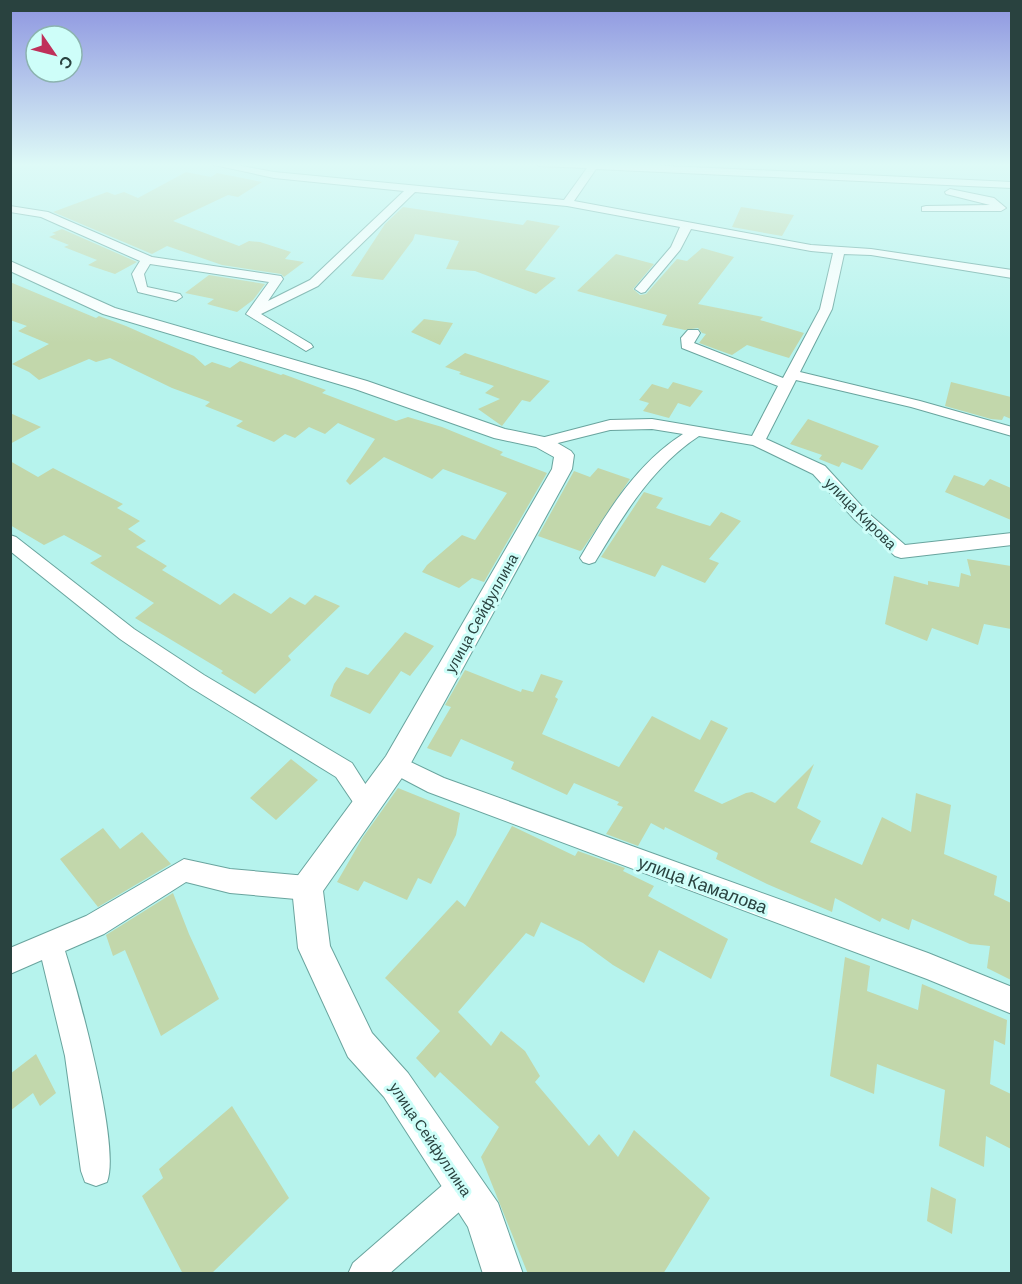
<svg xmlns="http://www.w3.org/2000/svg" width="1022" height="1284" font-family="Barlow,sans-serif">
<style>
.building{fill:#c2d7ab}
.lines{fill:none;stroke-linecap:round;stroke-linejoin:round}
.minor-casing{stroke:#69a49e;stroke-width:2}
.tertiary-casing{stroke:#69a49e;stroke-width:2}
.minor{fill:#fff;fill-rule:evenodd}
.tertiary{fill:#fff;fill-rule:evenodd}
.labels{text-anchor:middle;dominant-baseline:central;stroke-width:6;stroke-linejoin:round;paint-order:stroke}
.street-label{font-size:15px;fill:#29423f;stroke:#cefef9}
.near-street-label{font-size:18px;fill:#29423f;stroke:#cefef9}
</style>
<rect width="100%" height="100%" fill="#b6f3ed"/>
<path class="building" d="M 186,172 L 211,177 L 217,173 L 262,182 L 238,197 L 228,195 L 173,221 L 239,246 L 249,241 L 260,242 L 291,252 L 285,259 L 304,262 L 284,277 L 281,274 L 222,265 L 167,246 L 152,254 L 53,212 L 107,192 L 115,195 L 124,192 L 138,198 Z
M 403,207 L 523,225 L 527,220 L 560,226 L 525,270 L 556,278 L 536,294 L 475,271 L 446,269 L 459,241 L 415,234 L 413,240 L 383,280 L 351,276 L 385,224 Z
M 741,207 L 794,215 L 782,236 L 732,227 Z
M 62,229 L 137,262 L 115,274 L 88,265 L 97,260 L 64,247 L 69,245 L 49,237 L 56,234 L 52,233 Z
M 702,248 L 734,257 L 698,304 L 763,317 L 760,320 L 804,333 L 789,358 L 747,345 L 732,355 L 729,354 L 699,343 L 706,334 L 702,333 L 698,328 L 685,330 L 662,325 L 667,315 L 577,291 L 616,254 L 654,264 L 633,289 L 640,295 L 646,294 L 677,259 L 687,261 Z
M 209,275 L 265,284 L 253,300 L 237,312 L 207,304 L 214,299 L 185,293 Z
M 10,282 L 96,318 L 99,316 L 126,326 L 194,356 L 205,366 L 212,362 L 230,368 L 240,361 L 281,375 L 283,374 L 326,390 L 322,393 L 396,421 L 408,417 L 442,427 L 503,452 L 500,455 L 547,473 L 484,582 L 472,578 L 459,588 L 422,572 L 427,565 L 462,535 L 475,540 L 507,493 L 443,469 L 432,479 L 384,457 L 350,485 L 346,481 L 375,439 L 338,423 L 325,434 L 309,427 L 295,438 L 285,434 L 274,442 L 236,426 L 243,421 L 205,406 L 210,402 L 172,388 L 110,358 L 96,362 L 89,359 L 39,380 L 29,372 L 12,364 L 49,344 L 18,331 L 27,326 L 10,320 Z
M 424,319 L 453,323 L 440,345 L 411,332 Z
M 465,353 L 550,381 L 530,402 L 522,400 L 502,426 L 478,409 L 500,399 L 485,393 L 494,386 L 459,374 L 461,372 L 445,367 Z
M 673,382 L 703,391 L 690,407 L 678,403 L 669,418 L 643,411 L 649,403 L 639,400 L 652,384 L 668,389 Z
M 951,382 L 1011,397 L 1011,419 L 1004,416 L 1002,420 L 991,419 L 945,406 Z
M 10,413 L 41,427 L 10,444 Z
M 808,419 L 879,446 L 862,470 L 842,462 L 839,467 L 819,459 L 822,455 L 790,444 Z
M 10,461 L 38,477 L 53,468 L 123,504 L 117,508 L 140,521 L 128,529 L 146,541 L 136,547 L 167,566 L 162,570 L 220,605 L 234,593 L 271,614 L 290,597 L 305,605 L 315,595 L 340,606 L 288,656 L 291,660 L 255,694 L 221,673 L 223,671 L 135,618 L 154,603 L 90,563 L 102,556 L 64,535 L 44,545 L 10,525 Z
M 598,468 L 630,479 L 582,550 L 580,551 L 538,536 L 574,471 L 590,477 Z
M 954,475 L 984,486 L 990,479 L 1011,488 L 1011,520 L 945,492 Z
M 644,492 L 663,498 L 656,508 L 697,522 L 710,526 L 721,512 L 741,521 L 709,559 L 719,563 L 705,583 L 662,565 L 655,577 L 601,557 Z
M 967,559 L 1011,566 L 1011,629 L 984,624 L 978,645 L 932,628 L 927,641 L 885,624 L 894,576 L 928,585 L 928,581 L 959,587 L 961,573 L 971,576 Z
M 405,632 L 434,646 L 410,676 L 401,671 L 370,714 L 330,696 L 334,684 L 346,667 L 368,675 Z
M 465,670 L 521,692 L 522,689 L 533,692 L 541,674 L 563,681 L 555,697 L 558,699 L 542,734 L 619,767 L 652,716 L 700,740 L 711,720 L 728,728 L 694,791 L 722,804 L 746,793 L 752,792 L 775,803 L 814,764 L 797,808 L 821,821 L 810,842 L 862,865 L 882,817 L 911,832 L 916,793 L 951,805 L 944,854 L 997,876 L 994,895 L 1011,903 L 1011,980 L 987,968 L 990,946 L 970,944 L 912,919 L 909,930 L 882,918 L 880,922 L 835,898 L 832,912 L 767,884 L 716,859 L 718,853 L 665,827 L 664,830 L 651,823 L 638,846 L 606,834 L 623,807 L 617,805 L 619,802 L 574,783 L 567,795 L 511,769 L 514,762 L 461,739 L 451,757 L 427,748 L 451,707 L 445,705 Z
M 291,759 L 318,780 L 276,820 L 250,798 Z
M 398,788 L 460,813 L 456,835 L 431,884 L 418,878 L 407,900 L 364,881 L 358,891 L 337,882 L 363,837 Z
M 512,826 L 575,856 L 578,851 L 625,868 L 623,871 L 654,886 L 648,896 L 728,939 L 711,979 L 659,950 L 644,983 L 613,965 L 583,943 L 541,922 L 534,937 L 526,933 L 458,1012 L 491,1046 L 501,1031 L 525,1051 L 540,1076 L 535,1082 L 589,1146 L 599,1134 L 618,1157 L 634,1130 L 710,1198 L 663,1274 L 528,1274 L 481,1157 L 499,1127 L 440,1072 L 435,1078 L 416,1058 L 440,1031 L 385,978 L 457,900 L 465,907 Z
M 103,828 L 120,849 L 142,832 L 171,864 L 98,907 L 60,859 Z
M 173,893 L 189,934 L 219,999 L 161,1036 L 125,950 L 113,956 L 106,935 Z
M 845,957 L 870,966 L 867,991 L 918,1010 L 922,984 L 1007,1020 L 1005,1045 L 994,1040 L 990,1084 L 1011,1094 L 1011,1149 L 986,1136 L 984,1167 L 939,1146 L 945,1090 L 877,1064 L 874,1094 L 830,1076 Z
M 36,1054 L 56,1093 L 40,1106 L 33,1093 L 10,1111 L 10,1074 Z
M 232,1106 L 289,1198 L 211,1274 L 183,1274 L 142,1196 L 163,1178 L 159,1169 Z
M 931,1187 L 956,1199 L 952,1234 L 927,1221 Z"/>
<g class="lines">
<g class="minor-casing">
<path id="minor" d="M 205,163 L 226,163 L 274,172 L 564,200 L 587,168 L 539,166 L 534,163 L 604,163 L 1012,182 L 1012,188 L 596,169 L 574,201 L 811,245 L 871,249 L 1012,270 L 1012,278 L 871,255 L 844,254 L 832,309 L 800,372 L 920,401 L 1012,427 L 1012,436 L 911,407 L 796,380 L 766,439 L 825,466 L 867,512 L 905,545 L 1012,533 L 1012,545 L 901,558 L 895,556 L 855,520 L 813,474 L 753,445 L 699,436 C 652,467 624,514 595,562 L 589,564 L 583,562 L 580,558 C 607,512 637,463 683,434 L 652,429 L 610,430 L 542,447 L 537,445 L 534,442 L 537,439 L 610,420 L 652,419 L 752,436 L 778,386 L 682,348 L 681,338 L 688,330 L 698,330 L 700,333 L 694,343 L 783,378 L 820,309 L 833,253 L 811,251 L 691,229 L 680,250 L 645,292 L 641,293 L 635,289 L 671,247 L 680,227 L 567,206 L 415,192 L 318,286 L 261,314 L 311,344 L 313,347 L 306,351 L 246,314 L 269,282 L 150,264 L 144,274 L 147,287 L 180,294 L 182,297 L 176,301 L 138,292 L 132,274 L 140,261 L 41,217 L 10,212 L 10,206 L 48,212 L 152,257 L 281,276 L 283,279 L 268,301 L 310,280 L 404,191 L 274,178 Z
M 950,189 L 994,198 L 1006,208 L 1001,211 L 922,211 L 922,207 L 926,206 L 990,205 L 946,194 L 945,192 Z
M 10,535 L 16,537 L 134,629 L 204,675 L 352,763 L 378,804 L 375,811 L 367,814 L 359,811 L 336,777 L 190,687 L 120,639 L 10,551 Z
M 396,755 L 444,778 L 928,953 L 1012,987 L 1012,1014 L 927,979 L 428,792 L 388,771 L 385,764 L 388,757 Z
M 184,859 L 230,869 L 307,876 L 316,880 L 319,888 L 316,896 L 307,900 L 230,893 L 186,882 L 104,934 L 65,951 C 78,992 121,1146 107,1182 L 96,1186 L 85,1182 L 81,1171 L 65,1056 L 42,960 L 10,974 L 10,948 L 86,916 Z
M 464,1172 L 475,1176 L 479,1187 L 475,1198 L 389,1274 L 348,1274 L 353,1263 L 453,1176 Z"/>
</g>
<g class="tertiary-casing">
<path id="tertiary" d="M 10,261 L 115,308 L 367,381 L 505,429 L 549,438 L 571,451 L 574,455 L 572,469 L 406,772 L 323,891 L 330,946 L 372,1033 L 408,1073 L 498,1203 L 523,1274 L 483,1274 L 468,1227 L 384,1097 L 348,1057 L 298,948 L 292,888 L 296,878 L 386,756 L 552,469 L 554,457 L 536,447 L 494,438 L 355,389 L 103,314 L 10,271 Z"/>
</g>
<use href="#minor" class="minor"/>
<use href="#tertiary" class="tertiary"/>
</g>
<linearGradient id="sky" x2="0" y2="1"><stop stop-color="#8d95e0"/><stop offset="0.48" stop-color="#defaf7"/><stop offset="1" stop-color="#defaf7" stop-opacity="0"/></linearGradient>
<rect width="1022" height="343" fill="url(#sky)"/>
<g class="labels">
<g class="street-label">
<text transform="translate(861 513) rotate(45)">улица Кирова</text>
<text transform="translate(481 613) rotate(-61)">улица Сейфуллина</text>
<text transform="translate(431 1139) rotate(56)">улица Сейфуллина</text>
</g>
<g class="near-street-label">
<text transform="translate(703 884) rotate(20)">улица Камалова</text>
</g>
</g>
<rect width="1022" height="1284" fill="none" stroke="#29423f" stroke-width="24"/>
<g transform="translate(54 54) rotate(125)"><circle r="28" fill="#cefef9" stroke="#8cb3af" stroke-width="1.5"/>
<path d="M0-4.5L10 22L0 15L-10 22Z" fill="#bf305a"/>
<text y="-9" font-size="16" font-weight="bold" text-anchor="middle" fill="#29423f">С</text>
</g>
</svg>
